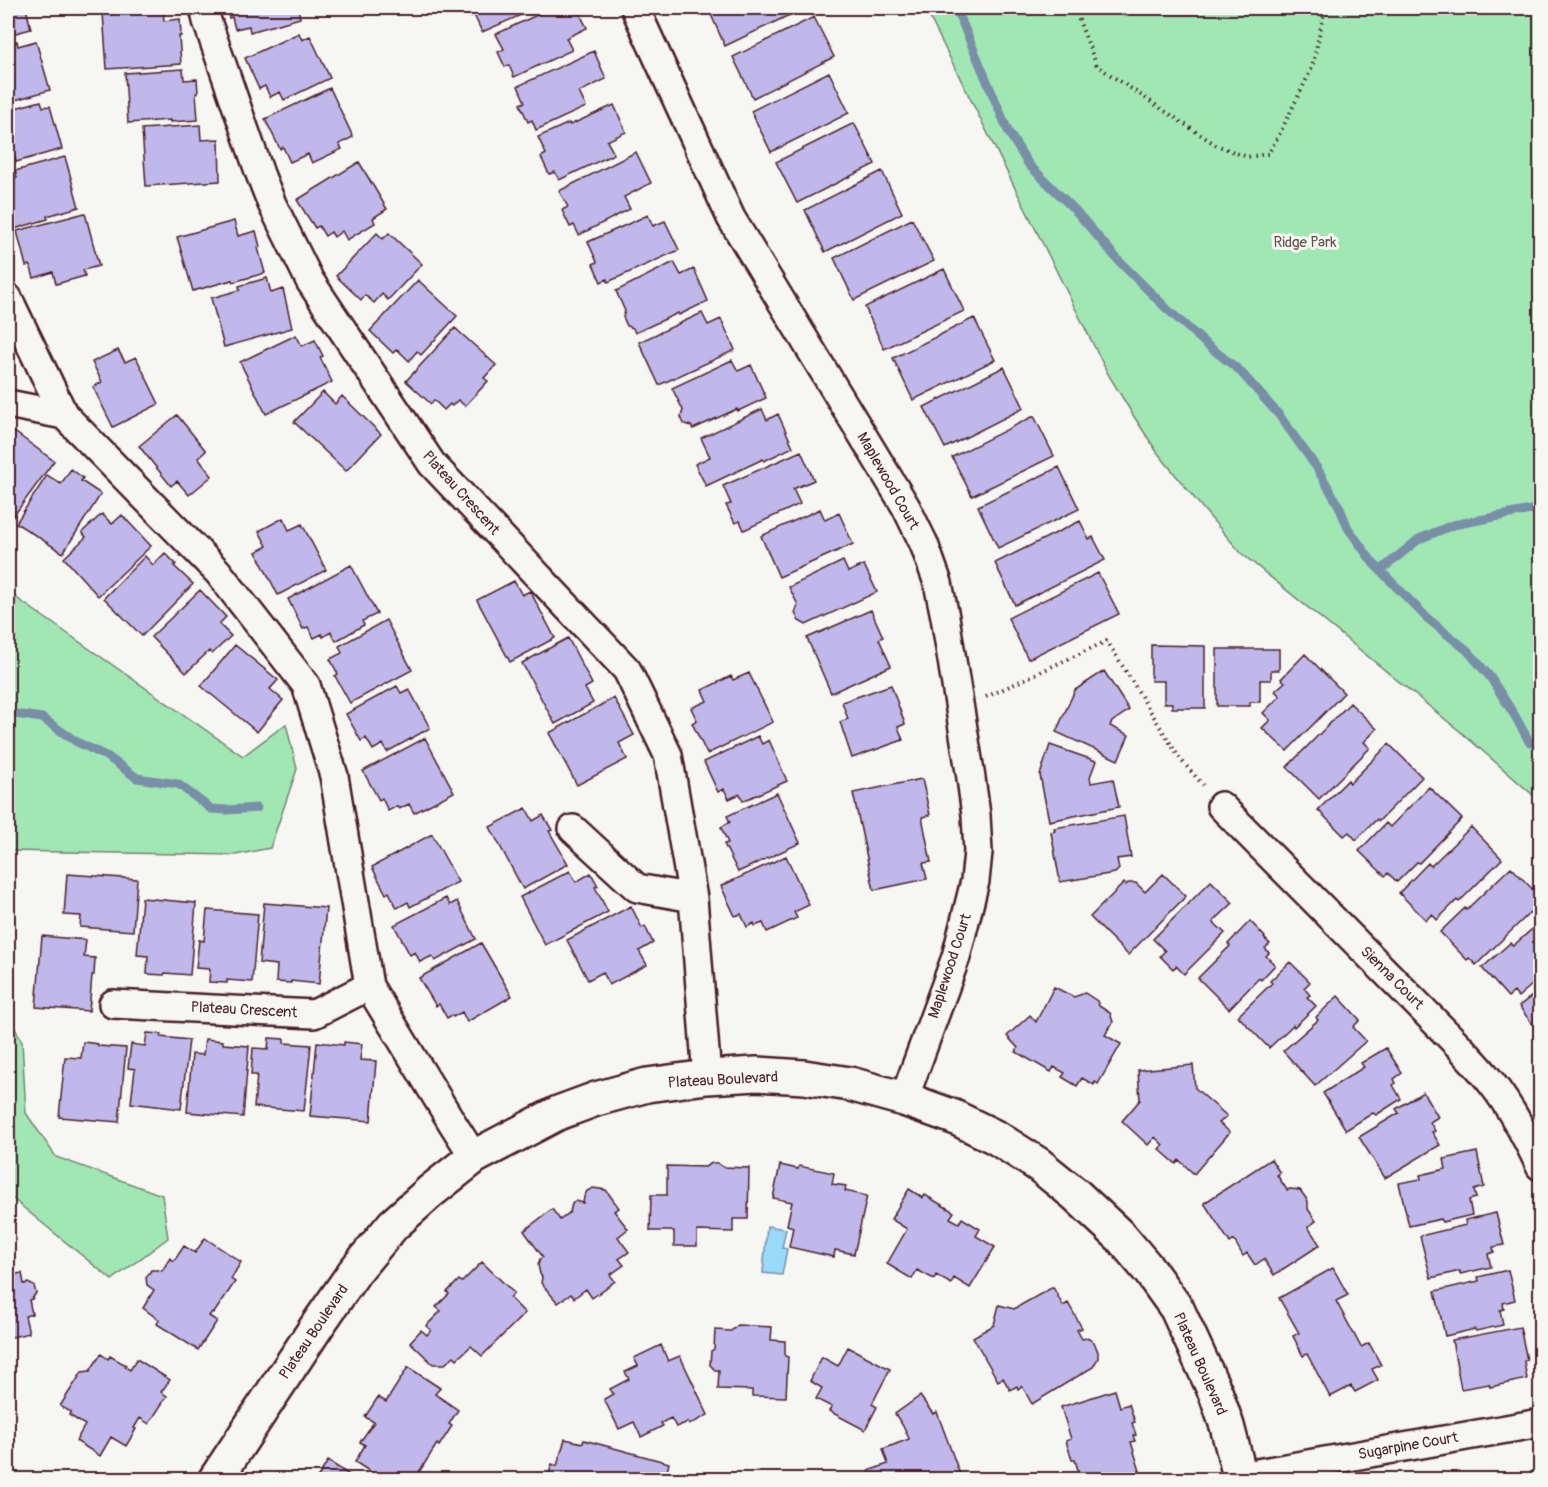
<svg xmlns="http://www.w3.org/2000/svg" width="1548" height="1487" font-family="Pangolin,sans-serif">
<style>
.green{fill:#a0e7b4;stroke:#758370;stroke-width:1.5}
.water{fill:#99d9fa;stroke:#798fa7;stroke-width:1.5}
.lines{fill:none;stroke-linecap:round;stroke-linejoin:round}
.stream{stroke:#798fa7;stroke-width:9}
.building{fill:#c0b8ea;stroke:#4a1f2b;stroke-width:1.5}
.street-casing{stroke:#4a1f2b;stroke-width:32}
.secondary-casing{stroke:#4a1f2b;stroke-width:38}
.path{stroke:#4a1f2b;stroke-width:4;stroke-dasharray:1.5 4.5;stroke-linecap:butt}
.street{stroke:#f6f6f2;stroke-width:27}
.secondary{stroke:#f6f6f2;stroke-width:33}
.labels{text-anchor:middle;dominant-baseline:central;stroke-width:6;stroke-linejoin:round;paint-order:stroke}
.park-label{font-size:15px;fill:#60514d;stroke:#f6f6f2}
.street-label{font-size:15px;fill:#4a1f2b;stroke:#f6f6f2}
</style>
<rect width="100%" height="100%" fill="#f6f6f2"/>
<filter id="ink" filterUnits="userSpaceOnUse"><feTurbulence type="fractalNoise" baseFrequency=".0167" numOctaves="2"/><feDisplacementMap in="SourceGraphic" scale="12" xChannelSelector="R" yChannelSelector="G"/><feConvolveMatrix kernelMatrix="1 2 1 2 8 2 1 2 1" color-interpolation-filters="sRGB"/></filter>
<g filter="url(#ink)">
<path class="green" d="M 925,8 L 1540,8 L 1540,801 L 1462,733 L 1241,553 L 1204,510 L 1157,452 L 1133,415 L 1108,374 Z
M 8,592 L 243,756 L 286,724 L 297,769 L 270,848 L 235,855 L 8,851 Z
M 8,1015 L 22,1042 L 26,1113 L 56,1157 L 162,1195 L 168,1238 L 112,1280 L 8,1195 Z"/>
<path class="water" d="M 767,1226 L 786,1229 L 782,1248 L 787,1249 L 782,1275 L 763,1273 Z"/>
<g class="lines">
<path class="stream" d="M 956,8 L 1009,133 L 1029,165 L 1074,209 L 1119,261 L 1166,308 L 1206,344 L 1239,370 L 1279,415 L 1317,468 L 1339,506 L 1348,528 L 1373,563 L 1427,618 L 1468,651 L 1490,677 L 1515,716 L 1530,743
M 1381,570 L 1419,539 L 1453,525 L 1531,510 L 1540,506
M 8,713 L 42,718 L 77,742 L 108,757 L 137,778 L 178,784 L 211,809 L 227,810 L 257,808"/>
</g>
<path class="building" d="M 8,8 L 26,8 L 31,29 L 8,35 Z
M 226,8 L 298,8 L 300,18 L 250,32 L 249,26 L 235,29 L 232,17 L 229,18 Z
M 466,8 L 537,8 L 482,32 L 474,15 L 470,17 Z
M 552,8 L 577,8 L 587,28 L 566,38 L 572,50 L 514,77 L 509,65 L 505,67 L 498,52 L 504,49 L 496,34 Z
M 708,8 L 801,8 L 802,9 L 725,46 Z
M 163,9 L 164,21 L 180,19 L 181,36 L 179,36 L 181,64 L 107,69 L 103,13 Z
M 814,17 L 834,57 L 753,98 L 733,57 Z
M 299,33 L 302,40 L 310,36 L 330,78 L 284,100 L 280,92 L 270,97 L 265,86 L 259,89 L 245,58 Z
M 17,41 L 18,46 L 36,41 L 50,90 L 8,102 L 8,44 Z
M 594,51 L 606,79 L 579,92 L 586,107 L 536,130 L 532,120 L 528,122 L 520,104 L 525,102 L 518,86 Z
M 183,69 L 184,80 L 197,79 L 198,93 L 196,93 L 198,120 L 170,122 L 170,120 L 128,123 L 125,73 Z
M 829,72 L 849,113 L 771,152 L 751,111 Z
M 330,88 L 353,137 L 339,144 L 342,149 L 312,163 L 308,154 L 290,162 L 283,147 L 280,149 L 265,119 Z
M 41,101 L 43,107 L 50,106 L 62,149 L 16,162 L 14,154 L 8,156 L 8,110 Z
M 614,105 L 626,132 L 607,141 L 614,154 L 559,180 L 555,172 L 549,174 L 541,157 L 546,154 L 538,137 L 569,123 L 570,125 Z
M 854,123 L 875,164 L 797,203 L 776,162 Z
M 200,125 L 201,140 L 219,139 L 220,181 L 146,186 L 142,129 Z
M 636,152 L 651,183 L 624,197 L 630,209 L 579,235 L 574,225 L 570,227 L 562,210 L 568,207 L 559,191 Z
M 65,157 L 79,207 L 47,216 L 48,219 L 14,229 L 8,206 L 8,181 L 17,178 L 15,171 Z
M 359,162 L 387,209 L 373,218 L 375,223 L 347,240 L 342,231 L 334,237 L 331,232 L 325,236 L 319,226 L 315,228 L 297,200 Z
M 882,171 L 902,213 L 825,252 L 805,210 Z
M 85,213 L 99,266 L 83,270 L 85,276 L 56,284 L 53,272 L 34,278 L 30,265 L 26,266 L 17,231 Z
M 648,215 L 653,226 L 665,221 L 679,250 L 608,282 L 607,279 L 601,282 L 593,264 L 597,262 L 588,242 Z
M 912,219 L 934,261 L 854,300 L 834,258 Z
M 234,221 L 238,236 L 256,231 L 260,247 L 258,248 L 265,273 L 233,282 L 232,280 L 193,291 L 177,237 Z
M 377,233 L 383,239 L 389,233 L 422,264 L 388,300 L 382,294 L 374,303 L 365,295 L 361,300 L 336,276 Z
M 674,262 L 681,275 L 694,269 L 708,301 L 679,315 L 678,313 L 635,333 L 633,328 L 627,326 L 623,317 L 625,311 L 616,291 Z
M 944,269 L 964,311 L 884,349 L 865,307 Z
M 267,278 L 271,293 L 283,289 L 292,328 L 224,347 L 211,298 L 240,290 L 239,286 Z
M 418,280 L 457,316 L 421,355 L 417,351 L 409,361 L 397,349 L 393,353 L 370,331 Z
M 702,313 L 708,325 L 721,319 L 735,350 L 659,385 L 639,342 Z
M 974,318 L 995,360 L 913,400 L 893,358 Z
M 455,328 L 496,365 L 484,378 L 488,381 L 465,406 L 458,400 L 452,406 L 450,404 L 444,410 L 434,400 L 431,404 L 406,381 Z
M 296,335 L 302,346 L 315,340 L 323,356 L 320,357 L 332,382 L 266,414 L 240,362 Z
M 118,350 L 125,362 L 136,357 L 159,404 L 113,427 L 93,387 L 102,382 L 92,362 Z
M 732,360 L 738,371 L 751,365 L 766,398 L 738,411 L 737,409 L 693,429 L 691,426 L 684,424 L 681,417 L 683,410 L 672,388 Z
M 1004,367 L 1024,408 L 945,448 L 924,407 Z
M 323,392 L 335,404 L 342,396 L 381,434 L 346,471 L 294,422 Z
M 762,409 L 767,420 L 778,414 L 793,447 L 764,461 L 763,459 L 706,486 L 695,464 L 710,457 L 701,438 Z
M 177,415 L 206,451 L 198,458 L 212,476 L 189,495 L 177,481 L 171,486 L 139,446 Z
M 1034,416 L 1054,456 L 972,496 L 952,457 Z
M 9,428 L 54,461 L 12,518 L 8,514 L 8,430 Z
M 801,451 L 814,480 L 793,489 L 800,504 L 744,530 L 740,521 L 735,523 L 726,505 L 731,504 L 723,486 Z
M 1059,467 L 1079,509 L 998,548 L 978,506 Z
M 71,469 L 83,478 L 81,481 L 101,494 L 63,553 L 16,523 L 47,475 L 61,484 Z
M 820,509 L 825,520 L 839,513 L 853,544 L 779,577 L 761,536 Z
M 102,514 L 112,524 L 122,515 L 151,546 L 98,596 L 64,558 L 86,537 L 82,532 Z
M 283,518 L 289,530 L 302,524 L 326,570 L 278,595 L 256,552 L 267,546 L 259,531 Z
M 1080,521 L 1089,539 L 1093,537 L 1105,560 L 1015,605 L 995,563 Z
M 165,553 L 176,564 L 174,566 L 193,584 L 142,636 L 104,598 L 145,556 L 153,565 Z
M 843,561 L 848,572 L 864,565 L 877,592 L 806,625 L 799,621 L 795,613 L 798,605 L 789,587 Z
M 351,565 L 377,614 L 362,621 L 364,625 L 336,641 L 331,632 L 323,637 L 322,634 L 314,638 L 308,627 L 303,629 L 288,599 Z
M 1098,573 L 1119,614 L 1028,659 L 1008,618 Z
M 514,581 L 522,595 L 530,591 L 555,638 L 510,662 L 477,600 Z
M 200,590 L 226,617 L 219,624 L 231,636 L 212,654 L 209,651 L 186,673 L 151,637 Z
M 871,610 L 883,637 L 879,639 L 891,666 L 831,693 L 807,638 Z
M 386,620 L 412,670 L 350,703 L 335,676 L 338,674 L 330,659 L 342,653 L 339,646 Z
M 568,638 L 592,684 L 585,688 L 593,703 L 555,724 L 522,663 Z
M 235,645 L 278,680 L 270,689 L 283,700 L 257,732 L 201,686 Z
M 1151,645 L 1205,646 L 1205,708 L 1172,708 L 1172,703 L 1164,703 L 1164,681 L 1151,681 Z
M 1217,649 L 1279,649 L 1279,670 L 1271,670 L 1271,680 L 1260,680 L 1260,702 L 1250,702 L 1250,706 L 1217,706 Z
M 1305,654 L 1344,693 L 1287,751 L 1262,728 L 1270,720 L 1263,713 L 1280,696 L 1275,691 L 1285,682 L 1281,679 Z
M 1104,671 L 1129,710 L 1112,722 L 1110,726 L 1129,735 L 1118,760 L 1056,732 L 1075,690 Z
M 749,673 L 773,722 L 707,754 L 692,723 L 697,720 L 691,708 L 707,701 L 702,690 L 731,676 L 733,680 Z
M 891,685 L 905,724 L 898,727 L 903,740 L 852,758 L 840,722 L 848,719 L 842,702 Z
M 397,686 L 401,693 L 409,689 L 430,728 L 387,752 L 383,744 L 373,750 L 366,738 L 361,741 L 346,714 Z
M 614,698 L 634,735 L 619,743 L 627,759 L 577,785 L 549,733 Z
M 1350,703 L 1377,729 L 1364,742 L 1370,748 L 1319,799 L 1287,767 Z
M 758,736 L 762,744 L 769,740 L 787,781 L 743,801 L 740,794 L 729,799 L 724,789 L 718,792 L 704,762 Z
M 425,738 L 454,792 L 414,813 L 409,804 L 399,809 L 397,806 L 388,811 L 382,798 L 379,800 L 363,771 Z
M 1389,744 L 1422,777 L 1379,821 L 1377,819 L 1356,840 L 1349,832 L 1344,836 L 1318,810 L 1348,780 L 1350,783 Z
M 1050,745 L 1096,761 L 1090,777 L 1091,783 L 1113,779 L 1119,807 L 1049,821 L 1040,775 Z
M 922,779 L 930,815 L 922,817 L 931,862 L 923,863 L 927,879 L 874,890 L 853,793 Z
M 1429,787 L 1462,819 L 1419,863 L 1417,862 L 1397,882 L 1388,873 L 1385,876 L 1359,851 L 1386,823 L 1390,827 Z
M 777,793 L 800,843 L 738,872 L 724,844 L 728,843 L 721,827 L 730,822 L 727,816 Z
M 526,808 L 533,821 L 543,815 L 552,830 L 549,831 L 568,864 L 523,889 L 490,827 Z
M 1124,816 L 1131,857 L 1117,859 L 1119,869 L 1115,873 L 1060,882 L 1051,832 L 1055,831 L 1054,828 Z
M 1471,827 L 1502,859 L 1459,902 L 1457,900 L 1437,920 L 1432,914 L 1426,920 L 1399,893 L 1428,863 L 1431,866 Z
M 432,834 L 458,882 L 410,907 L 408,902 L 397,908 L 389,892 L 386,894 L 372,867 Z
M 786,856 L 809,905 L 794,912 L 797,918 L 767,932 L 763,923 L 755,926 L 754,923 L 747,927 L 741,914 L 735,916 L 721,886 Z
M 1511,867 L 1540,897 L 1540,903 L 1476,965 L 1469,958 L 1467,960 L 1440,932 L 1465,908 L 1466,910 Z
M 570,871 L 576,882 L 591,873 L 598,886 L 595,887 L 608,912 L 545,945 L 520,897 Z
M 67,874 L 137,879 L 133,931 L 80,927 L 81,916 L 64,915 Z
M 1163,874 L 1186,896 L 1128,955 L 1090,917 L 1124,883 L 1126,885 L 1128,883 L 1136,883 L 1145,892 Z
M 1211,881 L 1233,903 L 1213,922 L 1225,933 L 1184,974 L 1176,966 L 1173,969 L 1160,956 L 1165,951 L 1153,939 Z
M 142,898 L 196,903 L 190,975 L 165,973 L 164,975 L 147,974 L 148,956 L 137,955 Z
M 446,898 L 450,905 L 457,901 L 476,939 L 435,961 L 432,956 L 420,962 L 415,952 L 410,955 L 394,925 Z
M 264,903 L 326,908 L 319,984 L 291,981 L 291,983 L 276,982 L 277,965 L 259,963 Z
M 631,906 L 642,928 L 645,926 L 653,943 L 639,951 L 647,965 L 609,985 L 603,972 L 588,980 L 567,940 Z
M 207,910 L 258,914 L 252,982 L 227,980 L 227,983 L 209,982 L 210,969 L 196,968 L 199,940 L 204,941 Z
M 1250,921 L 1265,937 L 1264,938 L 1270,944 L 1265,948 L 1269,953 L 1266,956 L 1275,965 L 1261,980 L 1259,978 L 1229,1009 L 1198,978 L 1230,946 L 1228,944 Z
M 1540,922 L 1540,978 L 1518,997 L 1514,992 L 1508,997 L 1482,968 L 1510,943 L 1513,946 Z
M 42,936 L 86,940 L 84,957 L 95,958 L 94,975 L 92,975 L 89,1011 L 36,1007 Z
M 481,943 L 512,996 L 467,1022 L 462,1012 L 453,1017 L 452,1015 L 447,1018 L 439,1004 L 436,1006 L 419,978 Z
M 1290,962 L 1310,982 L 1304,988 L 1310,995 L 1307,997 L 1316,1006 L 1294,1027 L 1293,1025 L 1269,1048 L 1238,1016 L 1272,983 L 1270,981 Z
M 1054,987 L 1074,997 L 1085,993 L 1097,1001 L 1099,1006 L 1110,1013 L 1113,1022 L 1105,1035 L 1121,1044 L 1098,1084 L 1095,1082 L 1094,1085 L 1082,1078 L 1077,1086 L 1062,1077 L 1065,1073 L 1054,1067 L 1051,1072 L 1016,1052 L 1018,1048 L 1007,1036 L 1030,1015 L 1036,1022 Z
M 1540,990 L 1540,1035 L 1519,1006 Z
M 1338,996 L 1360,1020 L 1353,1027 L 1366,1041 L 1315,1086 L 1283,1051 L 1318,1020 L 1316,1017 Z
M 147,1033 L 162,1034 L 161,1037 L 189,1040 L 181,1109 L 131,1103 L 135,1069 L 128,1068 L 131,1044 L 145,1046 Z
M 269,1038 L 284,1039 L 284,1043 L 311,1045 L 304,1111 L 254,1107 L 257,1075 L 251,1075 L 253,1048 L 268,1049 Z
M 205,1039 L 223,1041 L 223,1044 L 249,1046 L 243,1117 L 187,1112 L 192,1054 L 203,1055 Z
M 83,1042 L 98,1044 L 98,1046 L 126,1048 L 119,1122 L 59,1117 L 65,1057 L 81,1058 Z
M 317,1042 L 344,1045 L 344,1042 L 362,1044 L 360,1060 L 376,1061 L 371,1121 L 310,1116 Z
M 1386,1048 L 1402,1073 L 1394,1079 L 1396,1083 L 1393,1085 L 1401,1099 L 1376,1115 L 1373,1113 L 1346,1130 L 1323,1093 L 1364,1067 L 1361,1063 Z
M 1193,1065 L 1195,1088 L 1227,1116 L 1219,1123 L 1230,1132 L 1194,1174 L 1179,1160 L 1176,1164 L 1159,1149 L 1163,1145 L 1155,1137 L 1148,1145 L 1122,1121 L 1140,1100 L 1138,1070 Z
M 1423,1092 L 1438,1117 L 1430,1122 L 1435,1131 L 1432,1132 L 1440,1145 L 1385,1178 L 1359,1137 L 1399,1113 L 1396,1109 Z
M 1477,1152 L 1484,1187 L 1474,1190 L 1476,1198 L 1469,1200 L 1472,1215 L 1442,1222 L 1441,1219 L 1409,1226 L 1399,1183 L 1421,1179 L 1420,1175 L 1446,1169 L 1444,1159 Z
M 1271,1159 L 1280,1173 L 1277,1175 L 1287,1190 L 1290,1189 L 1300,1190 L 1308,1201 L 1308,1209 L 1316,1221 L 1308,1227 L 1320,1245 L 1274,1275 L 1264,1259 L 1255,1265 L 1247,1253 L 1243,1256 L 1234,1240 L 1230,1243 L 1204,1203 Z
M 712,1163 L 717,1163 L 723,1167 L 749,1168 L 748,1219 L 733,1219 L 733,1232 L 697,1231 L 697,1246 L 674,1246 L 674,1231 L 650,1231 L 651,1195 L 667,1195 L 667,1166 L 705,1167 Z
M 780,1165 L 798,1169 L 799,1166 L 834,1173 L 832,1184 L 846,1186 L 845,1191 L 867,1196 L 854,1254 L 835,1250 L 834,1257 L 789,1247 L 793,1227 L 787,1225 L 792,1202 L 773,1198 Z
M 593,1188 L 606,1190 L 619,1208 L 614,1211 L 628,1229 L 618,1237 L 629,1252 L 619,1259 L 624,1265 L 610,1275 L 615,1281 L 592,1298 L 586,1289 L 574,1298 L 571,1294 L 558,1303 L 541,1283 L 542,1277 L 540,1274 L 538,1265 L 540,1259 L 543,1257 L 524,1231 L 552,1209 L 560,1220 L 570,1212 L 572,1204 L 575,1201 L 583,1203 L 584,1197 L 587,1191 Z
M 909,1189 L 923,1198 L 925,1195 L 954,1212 L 950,1218 L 959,1223 L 962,1218 L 980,1229 L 976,1236 L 995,1247 L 970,1288 L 954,1278 L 951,1284 L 936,1275 L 934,1279 L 917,1270 L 912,1279 L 887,1264 L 907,1229 L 891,1219 Z
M 1496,1213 L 1504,1245 L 1493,1247 L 1494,1252 L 1488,1254 L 1491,1267 L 1460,1274 L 1460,1271 L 1431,1278 L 1420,1236 L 1466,1225 L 1465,1220 Z
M 205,1238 L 241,1262 L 231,1279 L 235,1282 L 214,1313 L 212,1312 L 209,1316 L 217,1321 L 198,1350 L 157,1324 L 159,1320 L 143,1308 L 154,1290 L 147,1285 L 146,1278 L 151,1270 L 158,1270 L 162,1271 L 170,1258 L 174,1261 L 184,1246 L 195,1253 Z
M 482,1262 L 514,1293 L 510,1298 L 525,1313 L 482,1356 L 471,1346 L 457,1359 L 454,1356 L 445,1364 L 433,1364 L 410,1342 L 421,1330 L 427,1335 L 431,1330 L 426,1326 L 441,1311 L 436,1307 L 449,1294 L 447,1292 L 459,1280 L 462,1282 Z
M 1333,1268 L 1348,1295 L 1336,1301 L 1361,1347 L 1369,1343 L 1381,1365 L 1372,1369 L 1378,1380 L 1355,1392 L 1351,1386 L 1330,1397 L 1307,1354 L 1303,1356 L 1293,1336 L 1299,1333 L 1279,1298 Z
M 1508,1270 L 1515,1300 L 1503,1303 L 1504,1309 L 1500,1310 L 1503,1325 L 1476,1331 L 1475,1329 L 1445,1336 L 1435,1291 L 1479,1281 L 1478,1277 Z
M 22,1273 L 24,1284 L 28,1283 L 34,1286 L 36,1293 L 32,1299 L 29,1300 L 32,1314 L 25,1316 L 29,1333 L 8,1338 L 8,1276 Z
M 1053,1287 L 1063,1306 L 1068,1303 L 1082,1328 L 1077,1330 L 1082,1339 L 1087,1338 L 1094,1342 L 1098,1352 L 1098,1358 L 1093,1367 L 1032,1404 L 1022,1386 L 1018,1389 L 1017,1386 L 1010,1390 L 1003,1378 L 998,1381 L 973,1337 L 994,1325 L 999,1305 L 1014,1309 Z
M 738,1325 L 772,1327 L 771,1340 L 785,1341 L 785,1356 L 788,1357 L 786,1397 L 752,1396 L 752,1390 L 718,1389 L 719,1370 L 715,1370 L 710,1365 L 711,1351 L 714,1349 L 715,1330 L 731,1331 Z
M 1520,1327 L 1527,1360 L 1524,1361 L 1527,1379 L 1490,1387 L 1489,1384 L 1461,1389 L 1452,1340 Z
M 661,1345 L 668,1361 L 680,1356 L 708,1415 L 689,1425 L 688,1422 L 676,1427 L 671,1418 L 661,1423 L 663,1426 L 641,1437 L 634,1422 L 619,1429 L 604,1399 L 613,1394 L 610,1389 L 629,1379 L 625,1372 L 638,1366 L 634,1358 Z
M 848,1347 L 890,1369 L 872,1404 L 877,1407 L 865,1430 L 829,1411 L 832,1407 L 816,1399 L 822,1388 L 810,1381 L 822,1357 L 838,1366 Z
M 101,1354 L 108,1359 L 110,1356 L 126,1365 L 125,1367 L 130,1370 L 137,1359 L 170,1380 L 161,1392 L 167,1396 L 149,1424 L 140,1418 L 134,1428 L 136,1429 L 126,1446 L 111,1437 L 100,1456 L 76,1441 L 85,1425 L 69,1415 L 71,1412 L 60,1406 L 82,1372 L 90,1371 Z
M 408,1367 L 440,1388 L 435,1394 L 458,1410 L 449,1424 L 452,1426 L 439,1446 L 437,1444 L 414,1480 L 383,1480 L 355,1462 L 365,1445 L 360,1442 L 374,1422 L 365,1417 L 378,1397 L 386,1402 Z
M 1115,1390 L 1120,1407 L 1129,1404 L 1135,1422 L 1132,1423 L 1136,1435 L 1133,1436 L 1135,1441 L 1131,1442 L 1140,1471 L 1137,1472 L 1139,1480 L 1081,1480 L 1075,1460 L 1072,1460 L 1066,1441 L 1071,1439 L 1061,1407 Z
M 920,1396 L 933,1414 L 937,1412 L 962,1480 L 871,1480 L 868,1471 L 888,1464 L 883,1449 L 909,1439 L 905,1429 L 895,1414 Z
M 565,1439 L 583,1443 L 584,1440 L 669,1463 L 665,1480 L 547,1480 L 552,1464 L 557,1466 Z
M 328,1461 L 357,1480 L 316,1480 Z
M 32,1474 L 41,1480 L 29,1480 Z"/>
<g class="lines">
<g class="street-casing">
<path id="street" d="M 204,8 L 207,21 L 260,174 L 272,204 L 310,281 L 432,464 L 627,670 L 668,755 L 693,898 L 707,1077
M 635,8 L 731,218 L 906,507 L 924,544 L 938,583 L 945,617 L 971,778 L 976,815 L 978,852 L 975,881 L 956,957 L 904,1099
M 8,298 L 64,415 L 218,572 L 306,685 L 334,776 L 369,986 L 453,1124 L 474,1157
M 8,404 L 64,415
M 1221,806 L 1458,1045 C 1469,1057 1480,1068 1490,1081 C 1511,1107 1526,1136 1540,1166
M 573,829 L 637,888 L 693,898
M 113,1004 L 314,1014 L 369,986
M 1240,1476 L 1540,1423"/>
</g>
<g class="secondary-casing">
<path id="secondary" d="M 215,1480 L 319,1323 L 355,1271 L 393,1225 L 431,1191 L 474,1157 L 558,1113 L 596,1099 L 647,1085 L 707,1077 L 757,1074 L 804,1077 L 850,1084 L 904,1099 L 954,1117 L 997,1138 L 1039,1165 L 1076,1195 L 1121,1237 L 1149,1270 L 1177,1309 L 1216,1394 L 1227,1426 L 1241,1480"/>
</g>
<path class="path" d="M 1074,8 L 1097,66 L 1216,145 L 1247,157 L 1268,154 L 1279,135 L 1312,68 L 1325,8
M 986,697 L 1107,641 L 1180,759 L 1203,785"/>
<use href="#street" class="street"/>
<use href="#secondary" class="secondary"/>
</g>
</g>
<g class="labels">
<g class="park-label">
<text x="1305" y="242">Ridge Park</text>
</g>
<g class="street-label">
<text transform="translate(888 481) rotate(60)">Maplewood Court</text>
<text transform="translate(461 493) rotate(48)">Plateau Crescent</text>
<text transform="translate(950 966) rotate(-72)">Maplewood Court</text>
<text transform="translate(1392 978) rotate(45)">Sienna Court</text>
<text transform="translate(244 1010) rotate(3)">Plateau Crescent</text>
<text transform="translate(723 1080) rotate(-3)">Plateau Boulevard</text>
<text transform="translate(314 1332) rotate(-56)">Plateau Boulevard</text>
<text transform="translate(1200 1364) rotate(66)">Plateau Boulevard</text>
<text transform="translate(1408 1446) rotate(-10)">Sugarpine Court</text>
</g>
</g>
<rect width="1548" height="1487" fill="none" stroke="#f6f6f2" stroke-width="30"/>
<rect x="15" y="15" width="1518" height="1457" fill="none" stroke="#4a1f2b" stroke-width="2" filter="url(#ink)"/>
</svg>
